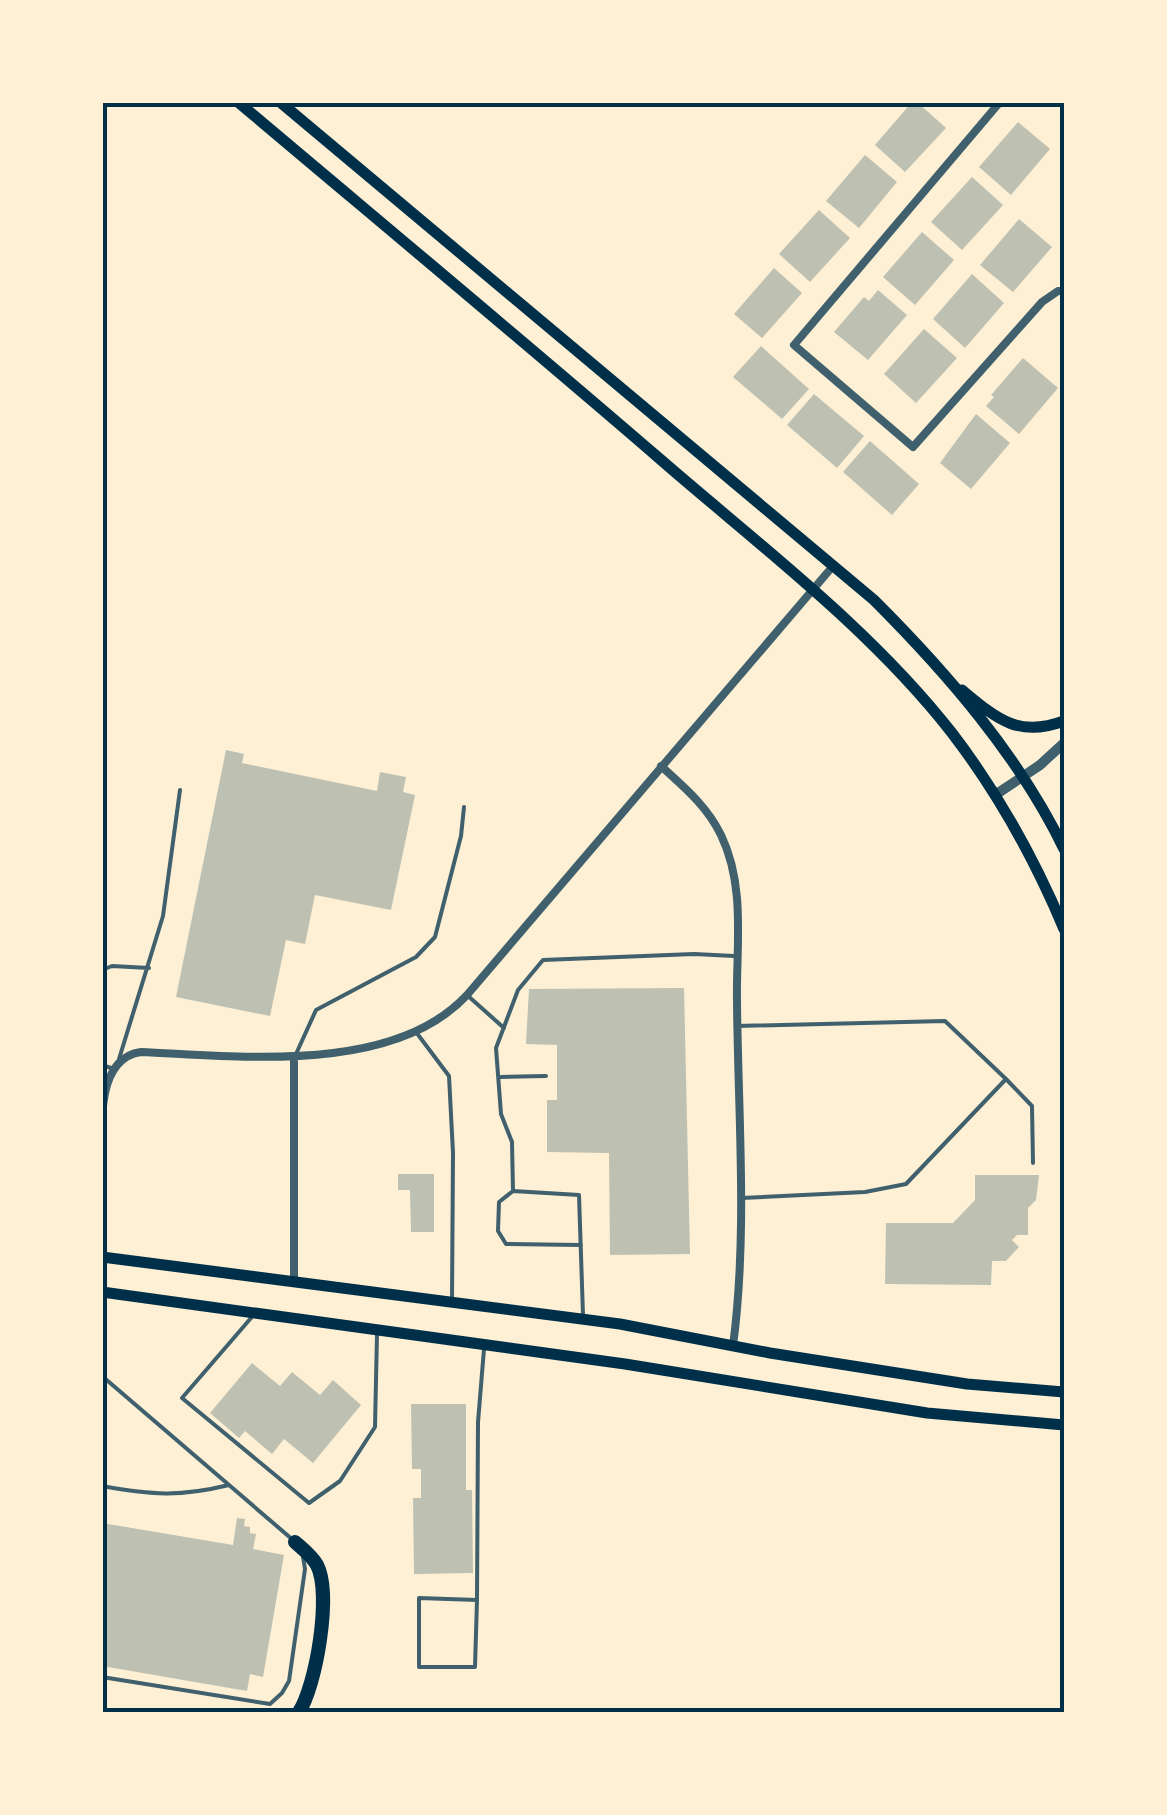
<svg xmlns="http://www.w3.org/2000/svg" width="1167" height="1815" font-family="'Crimson Pro',serif">
<style>
.building{fill:#bec0b2}
.lines{fill:none;stroke-linecap:round;stroke-linejoin:round}
.service{stroke:#3f606c;stroke-width:4}
.minor{stroke:#3f606c;stroke-width:8}
.tertiary{stroke:#3f606c;stroke-width:10}
.secondary{stroke:#003049;stroke-width:11}
.motorway{stroke:#003049;stroke-width:14}
.neatline{fill:none;stroke:#003049;stroke-width:4}
</style>
<rect width="100%" height="100%" fill="#fdf0d5"/>
<path class="building" d="M 912,102 L 917,102 L 946,128 L 905,172 L 875,145 Z
M 1018,122 L 1050,149 L 1011,195 L 979,167 Z
M 865,155 L 897,182 L 859,228 L 826,201 Z
M 972,177 L 1003,205 L 962,250 L 931,222 Z
M 819,210 L 850,238 L 810,282 L 779,254 Z
M 1019,219 L 1052,247 L 1013,292 L 980,265 Z
M 922,232 L 954,260 L 915,305 L 883,277 Z
M 774,268 L 802,293 L 762,338 L 734,314 Z
M 972,274 L 1004,303 L 965,348 L 933,319 Z
M 878,290 L 907,315 L 868,360 L 834,332 L 864,297 L 869,301 Z
M 924,329 L 957,358 L 916,403 L 884,374 Z
M 761,346 L 809,389 L 782,419 L 733,377 Z
M 1023,358 L 1058,388 L 1019,434 L 986,406 L 994,397 L 991,395 Z
M 814,394 L 864,436 L 837,468 L 787,425 Z
M 976,414 L 1010,443 L 971,489 L 940,463 Z
M 870,441 L 919,484 L 892,515 L 843,472 Z
M 226,750 L 244,754 L 242,763 L 377,791 L 380,772 L 406,777 L 403,792 L 415,795 L 391,910 L 315,895 L 305,944 L 286,940 L 270,1016 L 176,997 Z
M 684,988 L 690,1254 L 610,1255 L 609,1153 L 547,1152 L 547,1100 L 557,1100 L 557,1045 L 526,1044 L 529,989 Z
M 398,1174 L 434,1174 L 434,1232 L 411,1232 L 410,1190 L 398,1190 Z
M 975,1175 L 1039,1175 L 1036,1200 L 1028,1208 L 1028,1235 L 1017,1235 L 1012,1240 L 1019,1247 L 1006,1261 L 992,1261 L 991,1285 L 885,1284 L 886,1223 L 953,1223 L 975,1200 Z
M 252,1363 L 280,1386 L 292,1372 L 320,1395 L 333,1380 L 361,1405 L 313,1463 L 284,1439 L 272,1454 L 245,1431 L 239,1438 L 210,1413 Z
M 411,1404 L 466,1404 L 466,1490 L 472,1490 L 473,1573 L 414,1574 L 413,1498 L 421,1498 L 421,1469 L 412,1469 Z
M 237,1518 L 245,1519 L 244,1526 L 250,1527 L 250,1533 L 256,1534 L 253,1549 L 284,1555 L 263,1677 L 250,1674 L 247,1691 L 102,1666 L 102,1523 L 233,1545 Z"/>
<g class="lines">
<path class="service" d="M 102,970 L 112,966 L 149,968
M 467,995 L 504,1028
M 737,1026 L 945,1021 L 1006,1079 L 906,1184 L 865,1192 L 741,1198
M 416,1032 L 449,1076 L 453,1153 L 452,1299
M 296,1054 L 316,1010 L 416,957 L 435,937 L 461,836 L 464,807
M 119,1059 L 163,916 L 180,790
M 102,1065 L 111,1068
M 501,1077 L 546,1076
M 1006,1079 L 1032,1106 L 1033,1163
M 513,1191 L 499,1202 L 498,1231 L 506,1244 L 581,1245
M 583,1315 L 579,1195 L 513,1191 L 512,1142 L 501,1114 L 496,1048 L 518,990 L 543,960 L 694,954 L 734,956
M 251,1318 L 182,1398 L 309,1503 L 340,1481 L 375,1427 L 377,1334
M 102,1376 L 293,1540
M 102,1486 C 152,1495 180,1497 229,1485
M 477,1600 L 475,1667 L 419,1667 L 419,1598 L 477,1600 L 478,1422 L 484,1349
M 102,1677 L 270,1704 L 282,1693 L 289,1681 L 305,1569 L 303,1557"/>
<path class="minor" d="M 1000,102 L 794,345 L 913,447 L 1042,302 L 1058,291 L 1064,291
M 661,766 C 684,787 707,806 721,835 C 746,887 736,946 737,1001 C 738,1116 748,1232 733,1346
M 102,1212 C 108,1167 83,1060 141,1052 C 239,1056 393,1075 467,995 L 833,566
M 294,1281 L 294,1059"/>
<path class="tertiary" d="M 995,795 L 1040,765 L 1064,743"/>
<path class="secondary" d="M 238,102 C 379,221 521,339 660,459 C 760,546 870,628 952,733 C 998,793 1035,860 1064,929
M 280,102 L 874,600 C 947,673 1019,756 1064,849
M 962,690 C 997,719 1018,738 1064,721
M 102,1257 L 620,1324 L 770,1353 L 967,1384 L 1064,1392
M 102,1292 L 625,1364 L 927,1413 L 1064,1425"/>
<path class="motorway" d="M 295,1542 C 303,1549 312,1556 317,1565 C 332,1594 316,1686 299,1712"/>
</g>
<rect width="1167" height="1815" fill="none" stroke="#fdf0d5" stroke-width="210"/>
<rect x="105" y="105" width="957" height="1605" class="neatline"/>
</svg>
